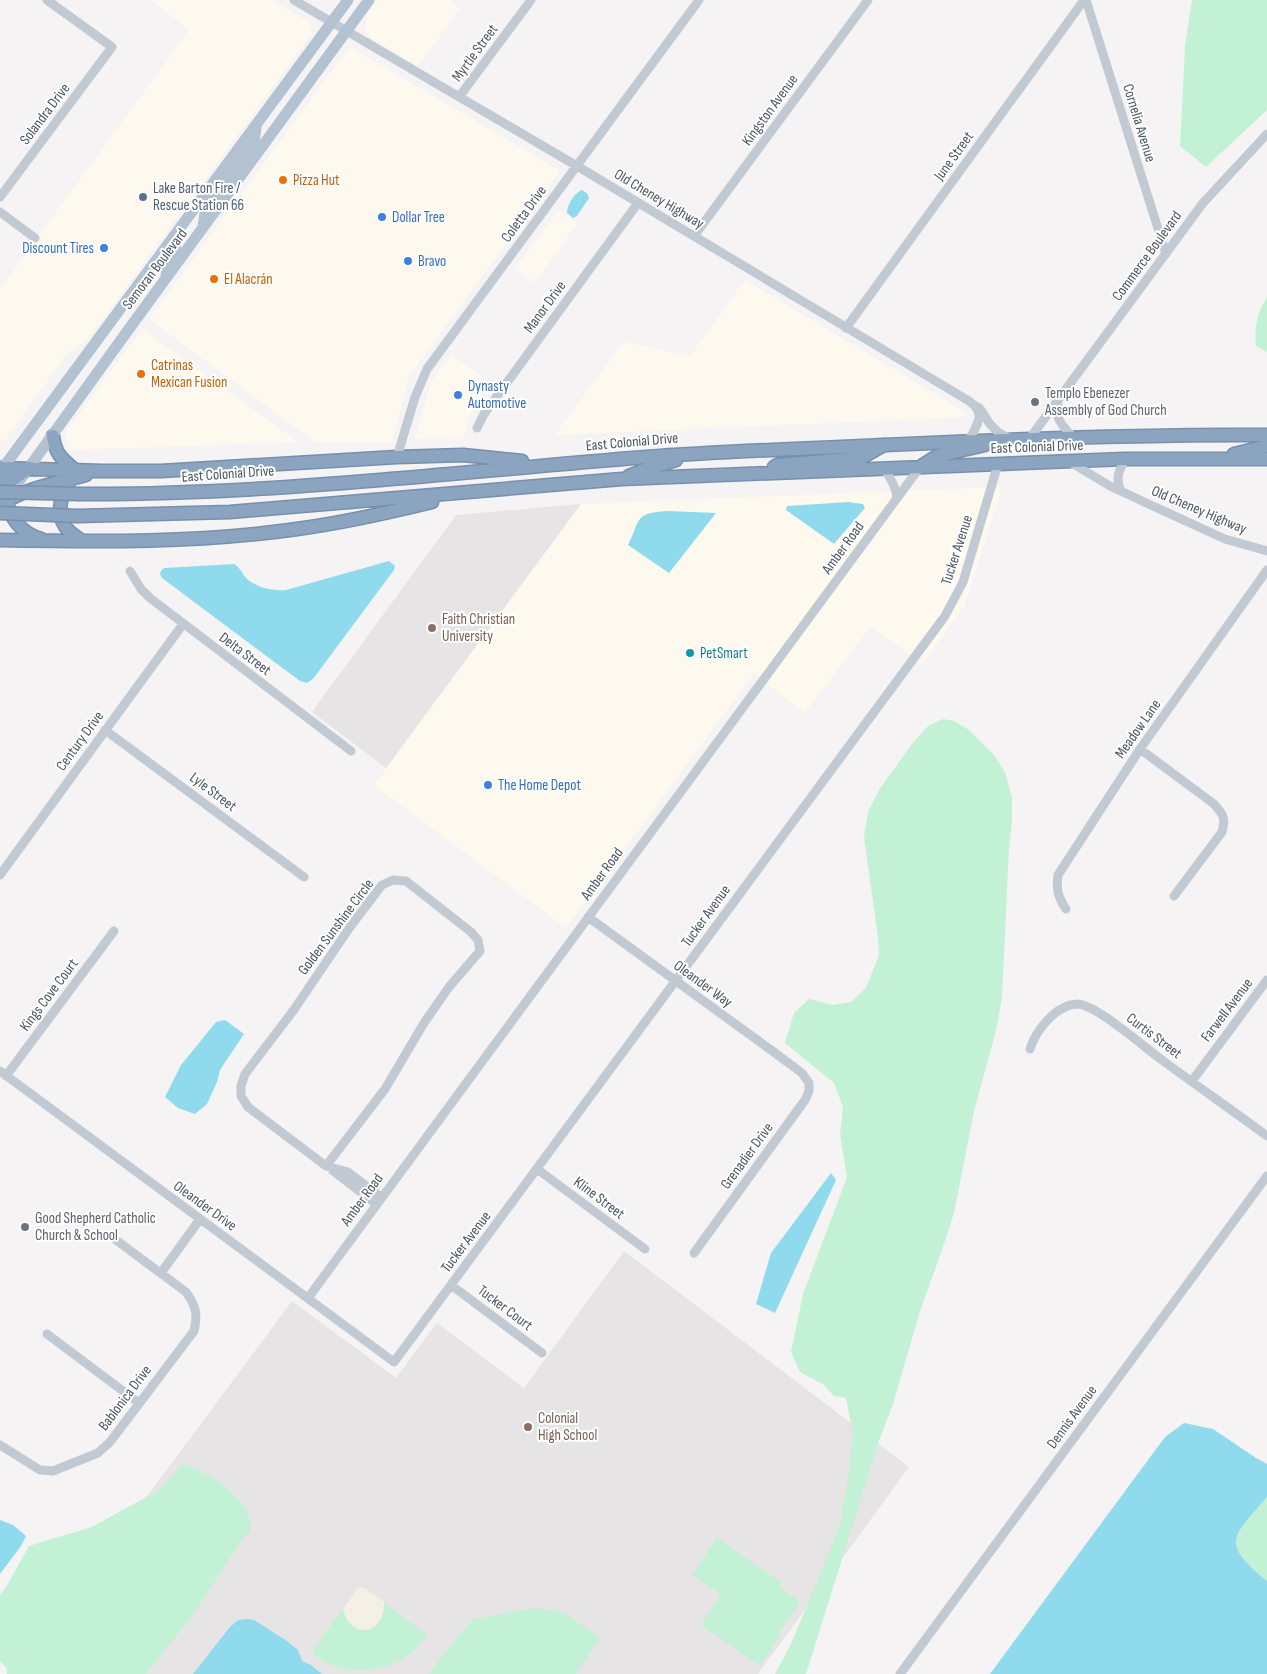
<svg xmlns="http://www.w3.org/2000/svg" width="1267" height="1674" font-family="'Sofia Sans Condensed',sans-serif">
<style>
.commercial{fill:#fdf9ef}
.education{fill:#e6e4e5}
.green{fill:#c3f1d5}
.sand{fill:#f5f0e5}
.water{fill:#90daee}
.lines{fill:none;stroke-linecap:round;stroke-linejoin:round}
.highway-casing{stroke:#7690ad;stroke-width:15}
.minor{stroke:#c1cad2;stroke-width:9}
.major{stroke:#b3c2d1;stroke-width:11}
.highway{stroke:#8ba5c1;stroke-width:12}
.highway-bridge-casing{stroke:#7690ad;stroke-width:15;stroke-linecap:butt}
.highway-bridge{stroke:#8ba5c1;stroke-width:12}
.food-dot{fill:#e8710a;stroke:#fff;stroke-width:2}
.service-dot{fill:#5c6f8a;stroke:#fff;stroke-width:2}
.shop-dot{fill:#3f7fe0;stroke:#fff;stroke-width:2}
.worship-dot{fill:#6b7280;stroke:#fff;stroke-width:2}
.education-dot{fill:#8d6e63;stroke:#fff;stroke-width:2}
.culture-dot{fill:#0f9aa8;stroke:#fff;stroke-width:2}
.labels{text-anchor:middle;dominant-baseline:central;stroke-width:4;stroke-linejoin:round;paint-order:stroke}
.street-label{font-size:15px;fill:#4a5661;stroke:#fff}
.food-label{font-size:15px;fill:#c56008;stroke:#fff;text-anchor:start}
.service-label{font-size:15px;fill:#4e5e75;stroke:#fff;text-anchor:start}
.shop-label{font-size:15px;fill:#366cbe;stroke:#fff;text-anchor:start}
.worship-label{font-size:15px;fill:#5b616d;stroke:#fff;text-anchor:start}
.education-label{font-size:15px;fill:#785e54;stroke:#fff;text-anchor:start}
.culture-label{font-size:15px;fill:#0d838f;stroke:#fff;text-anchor:start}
</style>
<rect width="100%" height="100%" fill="#f5f3f3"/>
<path class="commercial" d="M 153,0 L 272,0 L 310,23 L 312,33 L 87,340 L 68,352 L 5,440 L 0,443 L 0,289 L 189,30 L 152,1 Z
M 378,0 L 449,0 L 460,8 L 418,66 L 370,37 L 367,33 L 365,23 L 366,17 Z
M 352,48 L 560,171 L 409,376 L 392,442 L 315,442 L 149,319 L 348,49 Z
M 559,210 L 577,224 L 535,283 L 515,268 Z
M 745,280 L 967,413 L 966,417 L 555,435 L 623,342 L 690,356 Z
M 142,329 L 298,442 L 70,450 L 65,433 Z
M 451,354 L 492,384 L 470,413 L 464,439 L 415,439 L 431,382 Z
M 1002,487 L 964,607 L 922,664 L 871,626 L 805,713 L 754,673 L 566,928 L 374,785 L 581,504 Z"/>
<path class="education" d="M 581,504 L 386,768 L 312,712 L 456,515 Z
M 624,1251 L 909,1467 L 758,1674 L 15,1674 L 292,1301 L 396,1378 L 437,1323 L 524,1388 Z"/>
<path class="green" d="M 1192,0 L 1267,0 L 1267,110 L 1206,167 L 1180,146 L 1185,46 Z
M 1267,297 L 1267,352 L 1256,346 C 1254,326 1257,314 1267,297 Z
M 943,719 L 954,721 L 969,730 L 994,755 L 1005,772 L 1012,798 L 1012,821 L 1009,849 L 1002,996 L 997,1027 L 974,1111 L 954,1213 L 942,1250 L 920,1311 L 893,1404 L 879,1441 L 806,1674 L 775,1674 L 791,1644 L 839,1528 L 849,1473 L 853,1435 L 846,1398 L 834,1396 L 824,1385 L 800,1372 L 791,1352 L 803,1294 L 847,1177 L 840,1134 L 843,1107 L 834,1083 L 785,1043 L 794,1013 L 809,999 L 833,1005 L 851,1002 L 866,988 L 879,955 L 878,937 L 864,837 L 868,812 L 879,790 L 912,744 L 928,726 Z
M 183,1463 C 209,1473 256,1500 250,1532 L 245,1535 L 187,1623 L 145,1674 L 7,1674 L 7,1669 L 0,1661 L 0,1594 L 5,1589 L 29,1546 L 92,1527 L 161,1489 Z
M 1267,1497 L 1267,1581 C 1220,1542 1232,1538 1267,1497 Z
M 717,1538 L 782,1583 L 780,1587 L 800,1602 L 779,1632 L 781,1635 L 760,1666 L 701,1625 L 721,1594 L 692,1575 Z
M 358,1588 L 365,1588 L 427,1635 C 408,1664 375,1674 341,1668 C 330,1665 319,1660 312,1651 Z
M 535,1608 L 563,1612 L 600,1638 L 576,1674 L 428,1674 L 473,1619 Z"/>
<path class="sand" d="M 358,1588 L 365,1588 L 384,1602 C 385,1637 349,1639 343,1609 Z"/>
<path class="water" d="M 582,190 L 587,193 L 589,198 L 577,216 L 573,218 L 567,213 C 567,205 574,193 582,190 Z
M 848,502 L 863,504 L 865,508 L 834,544 L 786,510 L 787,506 Z
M 667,511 L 716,513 L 669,573 L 628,545 C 641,519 634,513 667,511 Z
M 389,561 L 395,566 L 394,570 L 313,679 L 307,683 L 300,681 L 162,578 C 159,574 160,571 164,568 L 234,564 C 240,567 242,574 247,579 C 258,588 272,591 286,590 Z
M 225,1020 L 244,1034 L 220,1070 L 217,1082 L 207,1104 L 195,1114 L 178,1108 L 165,1097 L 181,1065 L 216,1022 Z
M 831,1173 L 836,1180 L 775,1313 L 756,1304 L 771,1253 Z
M 1184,1423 L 1213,1429 L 1256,1458 L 1267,1464 L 1267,1497 C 1232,1538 1220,1542 1267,1581 L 1267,1674 L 990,1674 L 1165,1437 Z
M 0,1520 L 13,1525 L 26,1536 L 21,1546 L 0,1574 Z
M 248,1619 L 254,1620 L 287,1641 L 298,1650 L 302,1661 L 311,1665 L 322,1674 L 193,1674 L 230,1627 L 238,1620 Z"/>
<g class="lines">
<g class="highway-casing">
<path id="highway" d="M 53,436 C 55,454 62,459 76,471
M 1234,454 L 1267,446
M 921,466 L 937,456 L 985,445
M 774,467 L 777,465 L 861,458 L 884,445
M 0,468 L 103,471 L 161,471 L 397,457 L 463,455 L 522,461
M 3,468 C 2,496 9,530 41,539
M 629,476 L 649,468 L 676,460
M 68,485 C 59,497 56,519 69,531 C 73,535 78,538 82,541
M 0,489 L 29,468
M 80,494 C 269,495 457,472 646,457 C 725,451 805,449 885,445 C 1012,439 1139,434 1267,435
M 0,505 C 22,489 60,482 86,475
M 78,516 L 230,512 L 622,479 L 1125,459 L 1267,459
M 0,540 C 99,542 199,543 297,529 C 342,523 387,513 432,502"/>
</g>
<path class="minor" d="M 294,0 L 577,166 L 969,401 C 987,413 977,425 969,440
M 1086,0 L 1166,254
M 459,97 L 531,0
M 0,197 L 112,47 L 47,0
M 0,212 L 35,238
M 694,236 L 868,0
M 846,328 L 1084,0
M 1058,401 C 1055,420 1061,424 1073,437
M 978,407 C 984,412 985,418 990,424 C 996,432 1003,435 1011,439
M 477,428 L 484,414 L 500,392 L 638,203
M 1030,438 L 1203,203 L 1267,134
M 397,457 L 415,397 L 427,369 L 699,0
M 1070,462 L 1110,486 L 1155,507 L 1225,539 L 1267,551
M 884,469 C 891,478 896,487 897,498
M 1121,491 C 1115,478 1119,471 1125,459
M 130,571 L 141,589 L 150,598 L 351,751
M 105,730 L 304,877
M 1140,749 L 1214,804 C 1223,814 1226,818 1222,832 L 1174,896
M 0,875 L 183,624
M 393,880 L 406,881 L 471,932 L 478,940 L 480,951 L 449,987 L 424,1023 L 385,1089 L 326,1166 L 248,1107 L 241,1096 L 241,1086 L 245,1074 L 293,1011 L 350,927 L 382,885 Z
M 1066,909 C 1058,897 1056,890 1058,875 L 1140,749 L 1267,570
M 588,917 L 771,1050 L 802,1073 L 809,1083 L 809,1091 L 805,1100 L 694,1253
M 1030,1049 C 1036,1030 1056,1005 1077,1004 C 1096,1004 1145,1048 1162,1060 C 1197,1086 1232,1110 1267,1136
M 0,1071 L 394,1362 L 945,616 L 963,582 L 998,464
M 6,1076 L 114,931
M 1192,1081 L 1267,980
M 326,1166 L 348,1172 L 381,1197
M 537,1169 L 645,1249
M 332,1170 L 376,1204
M 161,1273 L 200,1219
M 451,1285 L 542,1353
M 308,1298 L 920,467
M 47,1334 L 139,1403
M 0,1445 L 40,1470 L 53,1471 L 98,1453 L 110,1442 L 194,1331 C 198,1314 196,1306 186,1292 L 116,1240
M 900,1674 L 1267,1176"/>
<path class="major" d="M 203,226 L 206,208 L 254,143 L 256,128
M 166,275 L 170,260 L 176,251 L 174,237
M 0,472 L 348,0
M 7,498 L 126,333 L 369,0"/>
<use href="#highway" class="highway"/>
<g class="highway-bridge-casing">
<path id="highway-bridge" d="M 0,492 L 80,494
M 0,513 L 78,516"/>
</g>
<use href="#highway-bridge" class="highway-bridge"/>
</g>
<g class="food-dot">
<circle cx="283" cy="180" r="5"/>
<circle cx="214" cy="279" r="5"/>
<circle cx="141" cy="374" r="5"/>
</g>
<circle class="service-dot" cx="143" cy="197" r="5"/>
<g class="shop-dot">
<circle cx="382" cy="217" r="5"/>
<circle cx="104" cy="248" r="5"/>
<circle cx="408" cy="261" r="5"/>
<circle cx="458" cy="395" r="5"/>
<circle cx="488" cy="785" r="5"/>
</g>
<g class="worship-dot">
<circle cx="1035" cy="402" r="5"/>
<circle cx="25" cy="1227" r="5"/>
</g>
<g class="education-dot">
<circle cx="432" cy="628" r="5"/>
<circle cx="528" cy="1427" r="5"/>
</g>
<circle class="culture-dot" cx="690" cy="653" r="5"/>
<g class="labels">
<g class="street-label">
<text transform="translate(475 53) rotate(-54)">Myrtle Street</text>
<text transform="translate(770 110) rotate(-54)">Kingston Avenue</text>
<text transform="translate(45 114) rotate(-53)">Solandra Drive</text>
<text transform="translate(1139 123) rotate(73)">Cornelia Avenue</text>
<text transform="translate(954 156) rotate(-54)">June Street</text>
<text transform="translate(659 199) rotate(31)">Old Cheney Highway</text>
<text transform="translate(524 214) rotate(-54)">Coletta Drive</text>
<text transform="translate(1147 256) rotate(-54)">Commerce Boulevard</text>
<text transform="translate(155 269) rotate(-53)">Semoran Boulevard</text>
<text transform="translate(545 307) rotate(-54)">Manor Drive</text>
<text transform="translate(632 442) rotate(-5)">East Colonial Drive</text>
<text transform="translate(1037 447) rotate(-2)">East Colonial Drive</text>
<text transform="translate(228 474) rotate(-4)">East Colonial Drive</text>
<text transform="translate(1199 510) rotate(23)">Old Cheney Highway</text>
<text transform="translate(843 548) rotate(-54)">Amber Road</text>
<text transform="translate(957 550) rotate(-72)">Tucker Avenue</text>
<text transform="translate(245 654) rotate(37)">Delta Street</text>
<text transform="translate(1138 729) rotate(-55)">Meadow Lane</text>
<text transform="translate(80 741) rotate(-54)">Century Drive</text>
<text transform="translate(213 792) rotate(37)">Lyle Street</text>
<text transform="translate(602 874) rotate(-54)">Amber Road</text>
<text transform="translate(706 916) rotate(-54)">Tucker Avenue</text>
<text transform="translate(336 927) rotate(-53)">Golden Sunshine Circle</text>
<text transform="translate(703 984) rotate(36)">Oleander Way</text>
<text transform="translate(49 995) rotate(-53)">Kings Cove Court</text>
<text transform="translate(1227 1010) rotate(-53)">Farwell Avenue</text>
<text transform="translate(1154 1036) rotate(37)">Curtis Street</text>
<text transform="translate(747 1156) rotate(-54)">Grenadier Drive</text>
<text transform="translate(599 1198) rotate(37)">Kline Street</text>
<text transform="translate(362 1200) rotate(-54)">Amber Road</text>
<text transform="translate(205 1206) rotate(36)">Oleander Drive</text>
<text transform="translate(466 1242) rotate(-53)">Tucker Avenue</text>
<text transform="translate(505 1308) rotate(37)">Tucker Court</text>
<text transform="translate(125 1398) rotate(-53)">Bablonica Drive</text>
<text transform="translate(1072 1417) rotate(-54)">Dennis Avenue</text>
</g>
<g class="food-label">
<text x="293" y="180">Pizza Hut</text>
<text x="224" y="279">El Alacrán</text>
<text x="151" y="365">Catrinas<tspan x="151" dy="17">Mexican Fusion</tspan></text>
</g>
<g class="service-label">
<text x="153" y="188">Lake Barton Fire /<tspan x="153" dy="17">Rescue Station 66</tspan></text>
</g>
<g class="shop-label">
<text x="392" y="217">Dollar Tree</text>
<text x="94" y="248" text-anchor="end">Discount Tires</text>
<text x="418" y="261">Bravo</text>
<text x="468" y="386">Dynasty<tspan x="468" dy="17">Automotive</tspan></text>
<text x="498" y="785">The Home Depot</text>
</g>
<g class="worship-label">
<text x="1045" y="393">Templo Ebenezer<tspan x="1045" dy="17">Assembly of God Church</tspan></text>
<text x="35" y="1218">Good Shepherd Catholic<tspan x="35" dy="17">Church &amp; School</tspan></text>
</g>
<g class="education-label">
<text x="442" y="619">Faith Christian<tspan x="442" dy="17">University</tspan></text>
<text x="538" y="1418">Colonial<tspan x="538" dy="17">High School</tspan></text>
</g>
<g class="culture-label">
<text x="700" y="653">PetSmart</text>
</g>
</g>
</svg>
